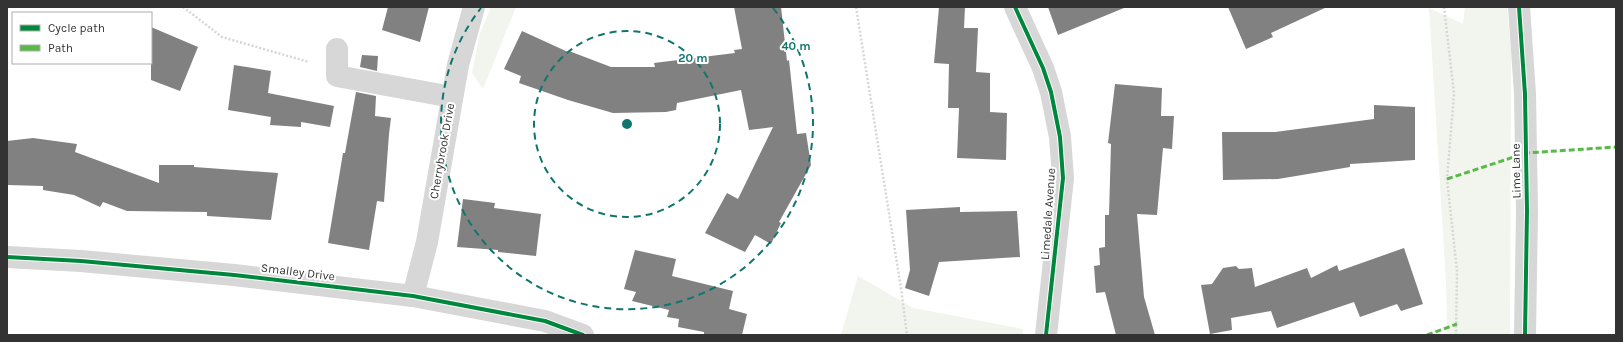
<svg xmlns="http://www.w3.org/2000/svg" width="1623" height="342" font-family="Karla,sans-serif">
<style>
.green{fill:#f1f5ed}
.building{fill:#818181}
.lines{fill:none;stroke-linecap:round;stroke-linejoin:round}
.path{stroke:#d6d6d6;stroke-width:2.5;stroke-dasharray:2 2;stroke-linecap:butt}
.minor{stroke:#d7d7d7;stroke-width:22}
.tertiary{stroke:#d7d7d7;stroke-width:22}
.quiet{stroke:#58b947;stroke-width:3;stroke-dasharray:6 3;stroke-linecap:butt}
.cycleway-casing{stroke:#fff;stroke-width:6}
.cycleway{stroke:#00873e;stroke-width:4}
.ring{fill:none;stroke:#0f766e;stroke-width:2;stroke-dasharray:7 5}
.labels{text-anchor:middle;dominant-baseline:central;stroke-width:4;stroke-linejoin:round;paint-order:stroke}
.street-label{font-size:12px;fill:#333;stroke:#fff}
.centre{fill:#0f766e;stroke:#fff;stroke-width:2}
.ring-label{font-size:12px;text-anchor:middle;font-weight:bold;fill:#0f766e;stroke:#fff;stroke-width:4;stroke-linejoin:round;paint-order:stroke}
</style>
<rect width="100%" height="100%" fill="#fff"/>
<path class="green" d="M 491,7 L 516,7 L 483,89 L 472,73 L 480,33 Z
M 1465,7 L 1507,7 L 1511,52 L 1510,335 L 1447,335 L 1446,281 L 1429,8 L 1463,24 Z
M 858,276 L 913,308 L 1023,329 L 1023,335 L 841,335 Z"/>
<path class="building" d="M 388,7 L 429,7 L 420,42 L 382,30 Z
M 734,7 L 781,7 L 787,61 L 789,60 L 797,134 L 806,133 L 811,165 L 779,222 L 781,223 L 771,244 L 755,235 L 745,252 L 705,233 L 727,193 L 738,199 L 773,127 L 749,130 L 741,90 L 677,103 L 676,110 L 666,112 L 613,113 L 568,100 L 519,83 L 521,76 L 504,69 L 522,31 L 568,52 L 569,51 L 611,67 L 655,67 L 654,63 L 735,53 L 734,50 L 742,49 Z
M 939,7 L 965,7 L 964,28 L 978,28 L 976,72 L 990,73 L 990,112 L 1007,113 L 1006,160 L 957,158 L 959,108 L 948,108 L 949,64 L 934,63 Z
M 1048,7 L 1124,7 L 1124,8 L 1058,35 Z
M 1228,7 L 1327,7 L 1271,33 L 1273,37 L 1246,49 Z
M 151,27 L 198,47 L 180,91 L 151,80 Z
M 362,55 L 378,56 L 377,71 L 360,67 Z
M 234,65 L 271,71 L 268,93 L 334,106 L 330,127 L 301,122 L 301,127 L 270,125 L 271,117 L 228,110 Z
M 1115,84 L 1162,88 L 1161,116 L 1174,116 L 1172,149 L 1163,148 L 1157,215 L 1137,214 L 1144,297 L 1155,335 L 1116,335 L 1105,292 L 1096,293 L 1094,266 L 1100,265 L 1099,248 L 1105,247 L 1105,215 L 1109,215 L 1111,144 L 1108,143 Z
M 356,92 L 376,96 L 375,116 L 391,118 L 389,134 L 384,202 L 377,201 L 369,250 L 328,243 L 343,153 L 345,153 Z
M 1374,105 L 1415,107 L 1415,160 L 1350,164 L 1350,167 L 1278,179 L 1223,180 L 1222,132 L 1275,132 L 1374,119 Z
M 33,138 L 77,144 L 75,152 L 159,183 L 159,165 L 194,165 L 194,167 L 278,173 L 271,220 L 207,216 L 207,212 L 127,211 L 103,202 L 100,207 L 74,195 L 43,190 L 43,186 L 7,185 L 7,141 Z
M 463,199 L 495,203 L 494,208 L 541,214 L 536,256 L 498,252 L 498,250 L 457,247 Z
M 960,207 L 960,212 L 1017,211 L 1020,257 L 939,262 L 929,296 L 905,288 L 910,270 L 906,210 Z
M 1404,248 L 1423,304 L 1401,311 L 1397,304 L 1360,317 L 1354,302 L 1277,328 L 1271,311 L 1231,318 L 1232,330 L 1210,334 L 1201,285 L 1212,284 L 1223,268 L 1236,266 L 1239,269 L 1252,268 L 1255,287 L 1307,268 L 1311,278 L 1337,265 L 1339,271 Z
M 635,250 L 676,259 L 672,276 L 733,291 L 729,309 L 747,314 L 742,335 L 704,335 L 704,332 L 678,327 L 679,319 L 667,317 L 669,310 L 632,301 L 636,292 L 624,289 Z"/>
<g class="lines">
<path class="path" d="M 183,7 L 222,37 L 309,62
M 856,7 L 901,288 L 907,335
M 1444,7 L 1454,94 L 1447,179 L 1457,271 L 1456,335"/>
<path class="minor" d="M 1015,7 L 1043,68 L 1051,92 L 1060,137 L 1063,178 L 1046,335
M 337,49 L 337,76 L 452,97
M 413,296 L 427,242 L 458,65 L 474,7"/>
<path class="tertiary" d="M 1519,7 L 1525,94 L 1527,211 L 1525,335
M 7,257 L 81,261 L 234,275 L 413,296 L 545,321 L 583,335"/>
<path class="quiet" d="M 1447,179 L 1526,153 L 1616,147
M 1427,335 L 1457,324"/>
<g class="cycleway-casing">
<path id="cycleway" d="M 1015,7 L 1043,68 L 1051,92 L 1060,137 L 1063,178 L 1046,335
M 1519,7 L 1525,94 L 1527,211 L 1525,335
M 7,257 L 81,261 L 234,275 L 413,296 L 545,321 L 583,335"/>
</g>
<use href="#cycleway" class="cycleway"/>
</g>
<g class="ring">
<circle cx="627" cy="124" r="93"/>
<path d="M773 8A186 186 0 1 1 481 8"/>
</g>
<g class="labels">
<g class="street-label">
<text transform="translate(442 151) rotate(-80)">Cherrybrook Drive</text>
<text transform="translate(1516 171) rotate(-91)">Lime Lane</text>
<text transform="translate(1048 214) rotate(-86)">Limedale Avenue</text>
<text transform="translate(298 272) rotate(7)">Smalley Drive</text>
</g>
</g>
<circle cx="627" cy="124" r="6" class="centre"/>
<g class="ring-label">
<text x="796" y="50">40 m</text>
<text x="693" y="62">20 m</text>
</g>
<rect width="1623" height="342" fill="none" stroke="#333333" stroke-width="16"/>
<rect x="12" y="12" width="140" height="52" fill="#ffffff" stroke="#adadad"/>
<rect x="20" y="25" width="20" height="6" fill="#00873e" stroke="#adadad"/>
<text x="48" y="32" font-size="12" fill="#333333">Cycle path</text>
<rect x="20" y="45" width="20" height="6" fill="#58b947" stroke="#adadad"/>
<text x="48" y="52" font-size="12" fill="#333333">Path</text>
</svg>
